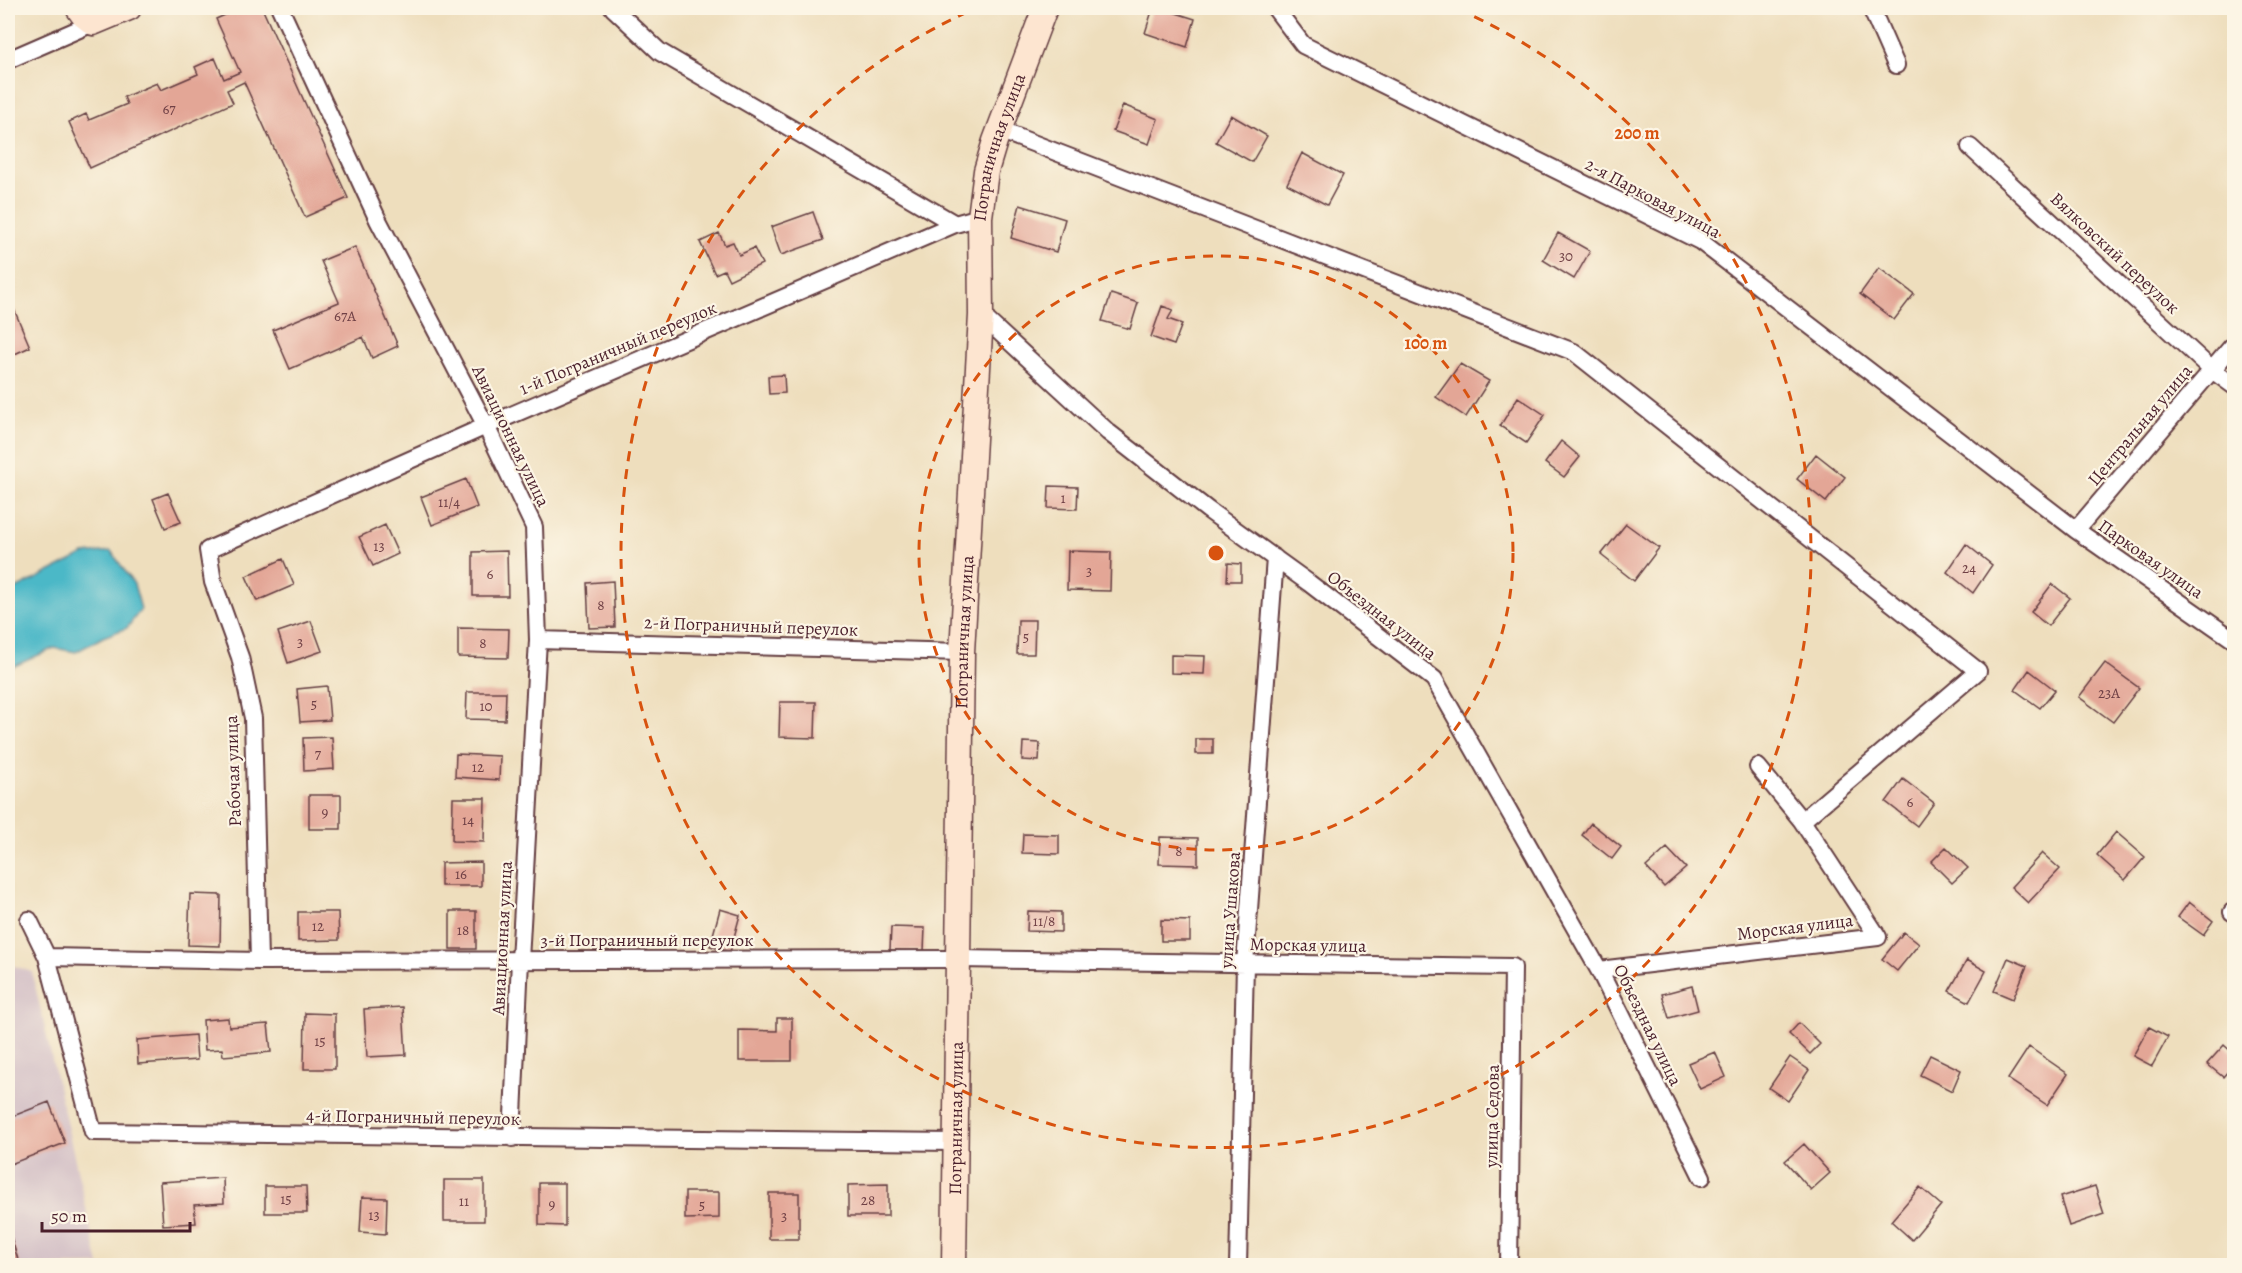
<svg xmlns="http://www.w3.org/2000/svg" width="2242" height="1273" font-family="Alegreya,serif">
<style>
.industrial{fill:#d2bec5}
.water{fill:#4bb8c7;stroke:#4a6c79;stroke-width:1.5}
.building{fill:#e3a696}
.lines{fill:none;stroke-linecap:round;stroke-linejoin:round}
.street-casing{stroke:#633c41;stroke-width:20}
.secondary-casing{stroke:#633c41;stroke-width:27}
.street{stroke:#fff;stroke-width:16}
.secondary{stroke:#fde5d0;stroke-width:24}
.ring{fill:none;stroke:#d8530f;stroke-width:3;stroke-dasharray:10 8}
.labels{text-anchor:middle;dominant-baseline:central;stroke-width:4.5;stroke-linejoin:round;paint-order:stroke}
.number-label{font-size:15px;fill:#704146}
.street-label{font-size:18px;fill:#4a1f2b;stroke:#fcf5e5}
.centre{fill:#d8530f;stroke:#fcf5e5;stroke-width:3}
.ring-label{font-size:18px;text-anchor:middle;font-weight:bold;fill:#d8530f;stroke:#fcf5e5;stroke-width:4.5;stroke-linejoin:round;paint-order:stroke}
</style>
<rect width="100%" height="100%" fill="#fcf5e5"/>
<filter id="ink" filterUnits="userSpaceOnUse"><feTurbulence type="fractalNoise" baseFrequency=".0167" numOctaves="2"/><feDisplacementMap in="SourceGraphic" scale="12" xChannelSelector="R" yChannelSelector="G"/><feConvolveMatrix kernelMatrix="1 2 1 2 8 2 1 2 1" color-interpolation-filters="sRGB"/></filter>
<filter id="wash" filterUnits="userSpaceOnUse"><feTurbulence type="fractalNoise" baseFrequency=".008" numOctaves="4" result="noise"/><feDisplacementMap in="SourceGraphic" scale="24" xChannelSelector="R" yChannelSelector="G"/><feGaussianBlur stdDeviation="1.35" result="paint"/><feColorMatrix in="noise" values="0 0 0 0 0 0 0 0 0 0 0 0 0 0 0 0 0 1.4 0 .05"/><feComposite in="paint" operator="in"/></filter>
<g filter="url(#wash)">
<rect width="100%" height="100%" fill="#eedebd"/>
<path class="industrial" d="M 8,964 L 32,972 L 99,1265 L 8,1266 Z"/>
<path class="water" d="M 111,551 L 134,584 L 141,609 L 127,628 L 103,637 L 76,652 L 54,648 L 8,669 L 8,593 L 84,554 Z"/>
<g id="blocks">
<path class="building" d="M 241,8 L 262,8 L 348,198 L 305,217 L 244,82 L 227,90 L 233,103 L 90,168 L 69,122 L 86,114 L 89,120 L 127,104 L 124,97 L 157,83 L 161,90 L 198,74 L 195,67 L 215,58 L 224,79 L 240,72 L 216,19 Z
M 1153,8 L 1160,8 L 1195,19 L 1187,47 L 1145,33 Z
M 1123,105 L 1158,119 L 1149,144 L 1113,131 Z
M 1231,115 L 1267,136 L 1252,162 L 1216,142 Z
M 1302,153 L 1343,175 L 1327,205 L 1287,184 Z
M 1020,205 L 1065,219 L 1056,252 L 1011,238 Z
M 813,212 L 823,240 L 781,255 L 771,227 Z
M 719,233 L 725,245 L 733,242 L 739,255 L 754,248 L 762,264 L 729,280 L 724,270 L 715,274 L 700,242 Z
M 1558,233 L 1590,251 L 1574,279 L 1543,260 Z
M 355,247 L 398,346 L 372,358 L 363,337 L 290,369 L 273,330 L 339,302 L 321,261 Z
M 1879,268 L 1914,294 L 1894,320 L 1860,294 Z
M 1111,294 L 1138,303 L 1130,329 L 1102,321 Z
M 8,295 L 30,347 L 8,357 Z
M 1162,306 L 1173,310 L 1168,319 L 1182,324 L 1174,345 L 1151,337 Z
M 1460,364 L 1489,381 L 1466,417 L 1436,397 Z
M 784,375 L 785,393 L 769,394 L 768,376 Z
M 1518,397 L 1545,415 L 1526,443 L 1500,426 Z
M 1561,441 L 1580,457 L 1564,477 L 1545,463 Z
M 1816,454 L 1845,477 L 1826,502 L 1797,479 Z
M 466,479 L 477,507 L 432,525 L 421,497 Z
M 1049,486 L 1078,487 L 1077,509 L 1048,508 Z
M 168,493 L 181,522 L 165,528 L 153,499 Z
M 1626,524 L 1659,548 L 1634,581 L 1601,555 Z
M 385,525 L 398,554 L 373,566 L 359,537 Z
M 1966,544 L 1992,565 L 1973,593 L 1947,572 Z
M 507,551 L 508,596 L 473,596 L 473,552 Z
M 1068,551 L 1111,552 L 1110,591 L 1067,590 Z
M 283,559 L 294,585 L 257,601 L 246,576 Z
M 1228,563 L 1241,564 L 1241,581 L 1227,581 Z
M 613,581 L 615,627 L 589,628 L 587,583 Z
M 2052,584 L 2070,598 L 2048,626 L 2031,612 Z
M 1018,620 L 1035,620 L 1034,654 L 1017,654 Z
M 311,621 L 322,651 L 288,663 L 278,632 Z
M 458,628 L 509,629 L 508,658 L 458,657 Z
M 1171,655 L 1205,656 L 1204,674 L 1171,673 Z
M 2105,663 L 2139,688 L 2113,722 L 2079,697 Z
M 2029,670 L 2055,690 L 2040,708 L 2015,690 Z
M 327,686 L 330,720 L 300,722 L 297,689 Z
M 467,692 L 506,692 L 505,720 L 466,719 Z
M 780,702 L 816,702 L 815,738 L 779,737 Z
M 332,737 L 334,769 L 304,771 L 303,738 Z
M 1196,739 L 1213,739 L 1213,754 L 1196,754 Z
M 1023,742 L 1040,743 L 1039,761 L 1022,760 Z
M 456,754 L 500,756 L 499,780 L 455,777 Z
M 1903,779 L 1934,803 L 1917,826 L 1886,802 Z
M 309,795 L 341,795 L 341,829 L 309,829 Z
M 453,798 L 485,798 L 484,842 L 452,841 Z
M 1591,823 L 1621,847 L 1612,859 L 1582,835 Z
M 2116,832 L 2145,857 L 2125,880 L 2097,855 Z
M 1023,834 L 1059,835 L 1059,854 L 1022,853 Z
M 1160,837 L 1198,838 L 1198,865 L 1159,864 Z
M 1946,847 L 1968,868 L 1952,883 L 1931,862 Z
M 1667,848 L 1686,868 L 1664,887 L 1646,867 Z
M 2042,853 L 2060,869 L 2028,903 L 2011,887 Z
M 481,862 L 481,886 L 441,886 L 441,863 Z
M 190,894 L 221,895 L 220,946 L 188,945 Z
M 2189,902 L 2213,921 L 2203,935 L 2178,917 Z
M 720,909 L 740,915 L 730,952 L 710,946 Z
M 450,911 L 476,911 L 476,949 L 450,949 Z
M 1028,911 L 1061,912 L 1061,932 L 1027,931 Z
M 298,912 L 338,912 L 339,940 L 298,941 Z
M 1161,920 L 1190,921 L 1190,941 L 1161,941 Z
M 891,927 L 925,928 L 924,951 L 890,950 Z
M 1904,932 L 1919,944 L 1897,971 L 1882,959 Z
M 2008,958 L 2027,966 L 2013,999 L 1994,991 Z
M 1967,960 L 1986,971 L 1969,1002 L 1949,991 Z
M 1692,986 L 1698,1010 L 1669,1018 L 1662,994 Z
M 403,1007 L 406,1055 L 367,1057 L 364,1009 Z
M 305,1013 L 335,1014 L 335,1069 L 304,1069 Z
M 228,1018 L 229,1027 L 268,1024 L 271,1052 L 223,1056 L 222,1049 L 205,1050 L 203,1020 Z
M 777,1018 L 792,1018 L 792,1061 L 739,1061 L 739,1030 L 777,1031 Z
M 1799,1023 L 1820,1044 L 1810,1054 L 1789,1034 Z
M 2149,1027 L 2168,1037 L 2152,1066 L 2133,1056 Z
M 195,1035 L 197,1060 L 138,1064 L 137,1040 Z
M 2224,1045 L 2234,1054 L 2234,1064 L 2223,1077 L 2207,1064 Z
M 2029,1047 L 2068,1074 L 2047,1105 L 2008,1079 Z
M 1715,1052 L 1726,1077 L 1700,1089 L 1688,1063 Z
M 1930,1055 L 1961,1070 L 1952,1091 L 1920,1075 Z
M 1790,1057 L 1809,1070 L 1788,1101 L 1769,1088 Z
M 49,1102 L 65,1143 L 8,1165 L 8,1118 Z
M 1804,1144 L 1830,1173 L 1811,1190 L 1785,1161 Z
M 223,1178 L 224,1203 L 194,1205 L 196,1223 L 163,1225 L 160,1182 Z
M 444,1180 L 484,1180 L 484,1221 L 444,1221 Z
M 539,1183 L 565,1183 L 565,1226 L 539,1225 Z
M 888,1184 L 888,1216 L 848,1216 L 848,1185 Z
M 265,1186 L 306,1186 L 307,1213 L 265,1213 Z
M 2095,1186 L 2104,1214 L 2069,1226 L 2060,1197 Z
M 1920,1187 L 1941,1205 L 1912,1240 L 1891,1221 Z
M 685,1192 L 719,1192 L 719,1218 L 685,1219 Z
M 769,1193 L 799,1193 L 799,1239 L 769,1239 Z
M 362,1197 L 387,1198 L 386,1234 L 360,1232 Z
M 8,1227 L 20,1266 L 8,1266 Z"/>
</g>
</g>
<g filter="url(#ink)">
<use href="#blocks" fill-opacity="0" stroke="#633c41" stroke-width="1.5"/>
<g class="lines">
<g class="street-casing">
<path id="street" d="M 280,8 L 378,220 L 486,426 L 534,527 L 538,640 L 520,960 L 512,1138
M 613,8 L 660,52 L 955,224
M 1275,8 L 1303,45 L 1700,241 L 2076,530 L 2234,640
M 1871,8 L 1896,65
M 8,60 L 93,23
M 999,130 L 1574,352 L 1978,671 L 1802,821 L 1878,937 L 1599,970
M 1970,147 L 2212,370 L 2234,386
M 981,315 L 1108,432 L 1208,510 L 1309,583 L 1434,679 L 1599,970 L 1702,1177
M 2076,530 L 2234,344
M 538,640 L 962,652
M 1758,767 L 1802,821
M 2232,912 L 2234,913
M 29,920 L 47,957 L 93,1132 L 954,1142
M 47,957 L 259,961 L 958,959 L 1513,967 L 1509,1266
M 259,961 L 253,718 L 240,657 L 213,582 L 208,550 L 486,426 L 955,224 L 980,217
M 1238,1266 L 1245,964 L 1275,558"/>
</g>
<g class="secondary-casing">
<g id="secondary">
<path d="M 78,8 L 83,15 L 93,23 L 129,8"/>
<path id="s1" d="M 954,1266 L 962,652 L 981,315 L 980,217 L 986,171 L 995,141 L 1045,8"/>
</g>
</g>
<use href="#street" class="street"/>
<use href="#secondary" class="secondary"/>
</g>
</g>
<g class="ring">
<circle cx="1216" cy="553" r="297"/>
<path d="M1458 9A595 595 0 1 1 974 9"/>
</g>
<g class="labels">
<g class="number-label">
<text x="169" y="109">67</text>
<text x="1566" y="256">30</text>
<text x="345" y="316">67А</text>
<text x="1063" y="498">1</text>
<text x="449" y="502">11/4</text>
<text x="379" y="546">13</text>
<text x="1969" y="568">24</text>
<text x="1089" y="571">3</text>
<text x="490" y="574">6</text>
<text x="601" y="605">8</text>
<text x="1026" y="637">5</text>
<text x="300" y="642">3</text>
<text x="483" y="643">8</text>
<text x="2109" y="693">23А</text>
<text x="314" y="704">5</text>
<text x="486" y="706">10</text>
<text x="318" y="754">7</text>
<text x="478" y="767">12</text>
<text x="1910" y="802">6</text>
<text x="325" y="812">9</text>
<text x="468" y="820">14</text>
<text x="1179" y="851">8</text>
<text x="461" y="874">16</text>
<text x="1044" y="921">11/8</text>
<text x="318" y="926">12</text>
<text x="463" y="930">18</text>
<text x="320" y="1041">15</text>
<text x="286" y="1199">15</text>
<text x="868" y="1200">28</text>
<text x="464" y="1201">11</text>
<text x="552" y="1204">9</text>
<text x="702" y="1205">5</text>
<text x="374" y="1215">13</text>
<text x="784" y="1216">3</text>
</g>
<g class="street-label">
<text stroke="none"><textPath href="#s1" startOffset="1122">Пограничная улица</textPath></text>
<text transform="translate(1653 198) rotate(28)">2-я Парковая улица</text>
<text transform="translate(2115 253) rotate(43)">Вялковский переулок</text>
<text transform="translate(618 348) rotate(-23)">1-й Пограничный переулок</text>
<text transform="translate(2140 425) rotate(-50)">Центральная улица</text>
<text transform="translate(511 436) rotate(64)">Авиационная улица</text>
<text transform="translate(2151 559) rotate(35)">Парковая улица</text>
<text transform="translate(1382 615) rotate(38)">Объездная улица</text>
<text transform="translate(751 626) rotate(2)">2-й Пограничный переулок</text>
<text stroke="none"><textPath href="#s1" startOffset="634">Пограничная улица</textPath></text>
<text transform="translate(233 771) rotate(-92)">Рабочая улица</text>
<text transform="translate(1230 910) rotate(-86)">улица Ушакова</text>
<text transform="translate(1795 927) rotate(-7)">Морская улица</text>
<text transform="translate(502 938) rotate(-87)">Авиационная улица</text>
<text x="647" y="940">3-й Пограничный переулок</text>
<text transform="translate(1308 945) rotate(1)">Морская улица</text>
<text transform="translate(1648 1025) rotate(64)">Объездная улица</text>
<text transform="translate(1492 1116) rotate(-89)">улица Седова</text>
<text transform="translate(413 1117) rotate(1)">4-й Пограничный переулок</text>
<text stroke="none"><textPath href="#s1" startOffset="148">Пограничная улица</textPath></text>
</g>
</g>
<circle cx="1216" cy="553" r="9" class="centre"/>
<g class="ring-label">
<text x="1637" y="139">200 m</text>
<text x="1426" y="349">100 m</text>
</g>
<rect width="2242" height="1273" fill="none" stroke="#fcf5e5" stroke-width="30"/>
<path d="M42 1222v9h148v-9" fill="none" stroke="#4a1f2b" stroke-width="3"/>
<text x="51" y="1222" font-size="18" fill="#4a1f2b" stroke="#fcf5e5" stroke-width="4.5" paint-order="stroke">50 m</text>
</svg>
